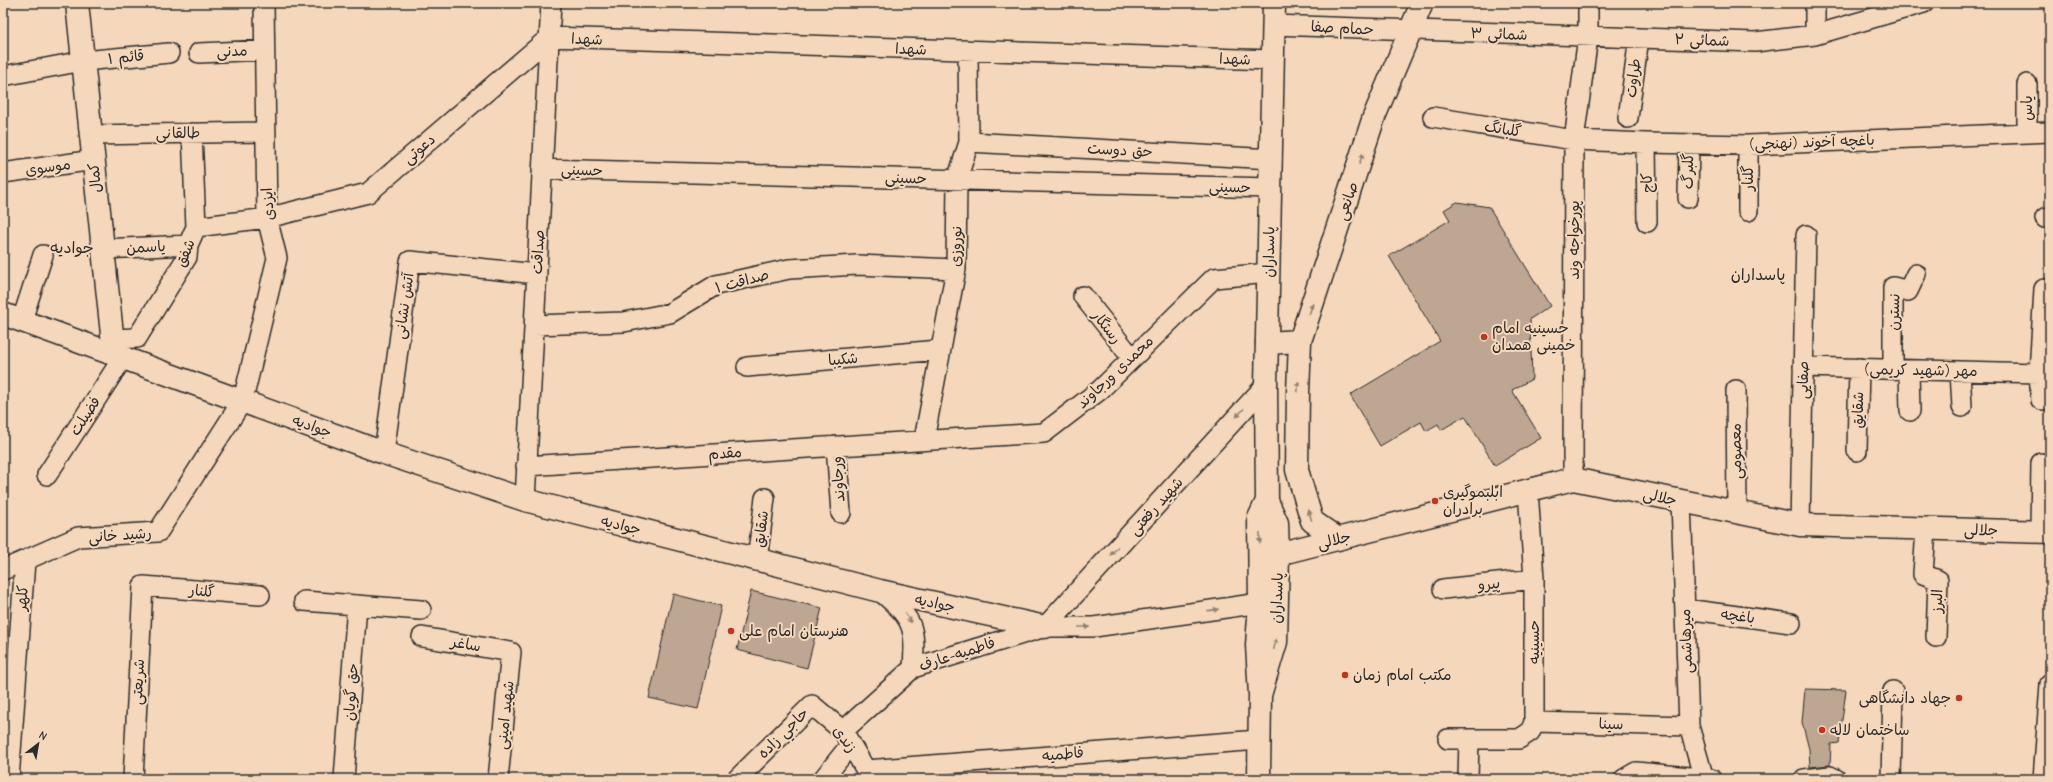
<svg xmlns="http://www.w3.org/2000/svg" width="2053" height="782" font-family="'Comic Neue','Playpen Sans Arabic',sans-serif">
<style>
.building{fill:#bda793;stroke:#2b2b2b}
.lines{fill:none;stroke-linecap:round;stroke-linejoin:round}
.minor-casing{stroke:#2b2b2b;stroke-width:22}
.tertiary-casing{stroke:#2b2b2b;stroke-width:25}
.secondary-casing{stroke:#2b2b2b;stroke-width:25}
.minor{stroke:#f5d8bb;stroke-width:19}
.tertiary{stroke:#f5d8bb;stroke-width:22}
.secondary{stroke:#f5d8bb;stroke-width:22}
.oneway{fill:#908273}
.poi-dot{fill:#c8321e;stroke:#f5d8bb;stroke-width:1.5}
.labels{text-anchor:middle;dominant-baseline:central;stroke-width:4;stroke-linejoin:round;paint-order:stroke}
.street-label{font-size:15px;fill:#2b2b2b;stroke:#f5d8bb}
.poi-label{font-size:15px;fill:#2b2b2b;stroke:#f5d8bb;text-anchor:start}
.neighbourhood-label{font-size:16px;fill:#2b2b2b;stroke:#f5d8bb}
</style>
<rect width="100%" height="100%" fill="#f5d8bb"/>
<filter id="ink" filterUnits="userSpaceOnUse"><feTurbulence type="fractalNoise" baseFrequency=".025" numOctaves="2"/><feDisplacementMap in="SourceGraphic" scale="8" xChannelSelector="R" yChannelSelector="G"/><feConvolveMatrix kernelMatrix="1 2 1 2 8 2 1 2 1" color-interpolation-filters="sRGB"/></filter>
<g filter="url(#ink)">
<path class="building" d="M 1457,202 L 1489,207 L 1550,306 L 1530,319 L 1532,379 L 1512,390 L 1541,438 L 1495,466 L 1465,416 L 1441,430 L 1438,424 L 1426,431 L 1421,422 L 1380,446 L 1350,395 L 1440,341 L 1389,256 L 1450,220 L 1444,210 Z
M 751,591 L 822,608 L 807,668 L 737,650 Z
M 673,594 L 721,606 L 698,709 L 649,698 Z
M 1805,689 L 1846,690 L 1839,743 L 1831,744 L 1830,765 L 1810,767 L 1809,749 L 1802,722 Z"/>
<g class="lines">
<g class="minor-casing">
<path id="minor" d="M 1273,25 L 1755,42 L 1815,35 L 1924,3
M 1815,35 L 1815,3
M 199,53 L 264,50
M 3,76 L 83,61 L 169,53
M 1433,117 L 1574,140 L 1646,143 L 1748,145 L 2050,132
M 1628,118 L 1639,38
M 2027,133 L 2027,84
M 91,135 L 265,132
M 969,142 L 1272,159
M 1646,143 L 1647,222
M 1748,145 L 1748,211
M 542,169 L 1270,188
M 3,173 L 94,160
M 1688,198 L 1689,144
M 2045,218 L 2050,217
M 196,227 L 267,218 L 368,193 L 550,37 L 1273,60
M 103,249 L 188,245
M 2044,289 L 2039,373 L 2041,400 L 2050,399
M 1083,296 L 1132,358
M 22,320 L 43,255
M 534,325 L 624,322 L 670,313 L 716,285 L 789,269 L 857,265 L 956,269
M 112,339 L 137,338 L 187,257 L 188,245 L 196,227 L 192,133
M 747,367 L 939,350
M 1803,367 L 2039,373
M 1893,369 L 1893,287 L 1908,291 L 1916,274
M 1909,370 L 1910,411
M 1960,371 L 1962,407
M 1736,390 L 1737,512
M 924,440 L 956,269 L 957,180 L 969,142 L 968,51
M 836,446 L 841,513
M 1857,451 L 1859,368
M 384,453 L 410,261 L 537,274
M 526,466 L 1044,433 L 1100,390 L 1214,278 L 1269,273
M 47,475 L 124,356
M 1573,479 L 1574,140 L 1588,37 L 1588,3
M 525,500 L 551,3
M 1681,501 L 1689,726 L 1704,779
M 1800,525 L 1806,235
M 1926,529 L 1923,574 L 1938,580 L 1936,637
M 2040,531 L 2041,463
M 757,560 L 765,498
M 3,570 L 78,537 L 158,532 L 243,400 L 277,258 L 267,218 L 264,3
M 1443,589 L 1534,579
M 880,591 C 913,619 916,625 913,668
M 304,601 L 421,610
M 1685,609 L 1791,623
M 1045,627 L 1266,385
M 422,637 L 511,652 L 498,779
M 1534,722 L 1689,726
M 843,731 L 913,668 L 1045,627 L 1094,627 L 1260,603
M 1448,739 L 1519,739 L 1530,732 L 1534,722 L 1534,579 L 1528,490
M 866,770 L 1259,740
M 9,779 L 25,561
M 133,779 L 143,586 L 260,595
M 344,779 L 357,605
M 737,779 L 812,705 L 843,731 L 871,779
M 823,779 L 851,744
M 1468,779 L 1469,739
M 1624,779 L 1636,772 L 1711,779
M 1804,779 L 1830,776 L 1836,779
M 1891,779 L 1893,691
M 2043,779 L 2050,684"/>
</g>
<g class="tertiary-casing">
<path id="tertiary" d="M 77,3 L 114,353
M 1300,341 L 1298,393 L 1297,470 L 1312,521 L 1338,539
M 1267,343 L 1300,341 L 1374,117 L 1422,3
M 1278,554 L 1573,479 L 1800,525 L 2050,532"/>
</g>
<g class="secondary-casing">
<path id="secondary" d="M 3,314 L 384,453 L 525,500 L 880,591 L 1045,627
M 1260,695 L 1276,642 L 1278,554 L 1277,523 L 1267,501 L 1266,385 L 1274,3
M 1259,779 L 1260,695 L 1257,645 L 1260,603 L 1259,518 L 1267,501"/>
</g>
<use href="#minor" class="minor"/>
<use href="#tertiary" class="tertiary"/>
<use href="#secondary" class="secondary"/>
</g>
<defs><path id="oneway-solid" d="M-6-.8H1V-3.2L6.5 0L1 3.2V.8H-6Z"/></defs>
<g class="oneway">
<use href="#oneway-solid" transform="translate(1361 159) rotate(-72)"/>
<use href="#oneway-solid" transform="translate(1311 309) rotate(-72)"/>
<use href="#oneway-solid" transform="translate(1298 387) rotate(-87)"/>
<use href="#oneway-solid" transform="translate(1240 413) rotate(132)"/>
<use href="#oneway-solid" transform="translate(1310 515) rotate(-106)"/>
<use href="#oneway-solid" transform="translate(1260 538) rotate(90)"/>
<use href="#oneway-solid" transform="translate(1114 551) rotate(132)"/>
<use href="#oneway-solid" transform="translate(1213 610) rotate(-8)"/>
<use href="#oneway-solid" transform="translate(908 618) rotate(55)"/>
<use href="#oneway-solid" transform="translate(1084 627)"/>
<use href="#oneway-solid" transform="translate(1275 644) rotate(-78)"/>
</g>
</g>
<g class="poi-dot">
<circle cx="1484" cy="337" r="4"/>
<circle cx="1435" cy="501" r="4"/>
<circle cx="731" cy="631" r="4"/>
<circle cx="1345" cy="675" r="4"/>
<circle cx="1959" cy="698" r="4"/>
<circle cx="1822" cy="730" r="4"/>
</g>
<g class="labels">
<g class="street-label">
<text transform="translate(1342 28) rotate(3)">حمام صفا</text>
<text transform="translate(1499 34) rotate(2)">شمائی ۳</text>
<text transform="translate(587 39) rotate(2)">شهدا</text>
<text transform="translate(1702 40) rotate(2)">شمائی ۲</text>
<text transform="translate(911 49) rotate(2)">شهدا</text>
<text transform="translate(232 51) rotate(-3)">مدنی</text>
<text transform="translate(126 57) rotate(-6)">قائم ۱</text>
<text transform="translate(1235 59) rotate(2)">شهدا</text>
<text transform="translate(1633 78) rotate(-83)">طراوت</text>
<text transform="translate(2027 108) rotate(-90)">یاس</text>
<text transform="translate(1503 129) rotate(9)">گلبانگ</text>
<text transform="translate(178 133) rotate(-1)">طالقانی</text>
<text transform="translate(1812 142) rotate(-2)">باغچه آخوند (نهنجی)</text>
<text transform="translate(419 149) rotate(-41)">دعوتی</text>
<text transform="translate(1120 150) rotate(3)">حق دوست</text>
<text transform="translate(48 167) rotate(-8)">موسوی</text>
<text transform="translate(582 170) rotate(2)">حسینی</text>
<text transform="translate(1688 171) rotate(-89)">گلبرگ</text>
<text transform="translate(95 178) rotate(-96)">کمال</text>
<text transform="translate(906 178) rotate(2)">حسینی</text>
<text transform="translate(1748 178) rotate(-90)">گلنار</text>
<text transform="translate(1647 183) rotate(-90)">کاج</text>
<text transform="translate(1230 187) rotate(2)">حسینی</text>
<text transform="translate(1347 201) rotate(-72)">صانعی</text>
<text transform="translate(268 204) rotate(-94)">ایزدی</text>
<text transform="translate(1574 240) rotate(-90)">پورخواجه وند</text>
<text transform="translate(956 246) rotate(-88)">نوروزی</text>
<text transform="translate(146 247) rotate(-3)">یاسمن</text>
<text transform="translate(538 252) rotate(-87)">صداقت</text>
<text transform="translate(1269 252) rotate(-89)">پاسداران</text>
<text transform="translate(185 253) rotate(-68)">شفق</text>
<text transform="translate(742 281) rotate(-15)">صداقت ۱</text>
<text transform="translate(404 306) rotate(-82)">آتش نشانی</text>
<text transform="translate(1894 312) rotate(-88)">نسترن</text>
<text transform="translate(1107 327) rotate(52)">رستگار</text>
<text transform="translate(843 359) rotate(-5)">شکیبا</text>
<text transform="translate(1921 370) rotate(1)">مهر (شهید کریمی)</text>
<text transform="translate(1115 372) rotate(-43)">محمدی ورجاوند</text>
<text transform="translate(1803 380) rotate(-89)">صفایی</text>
<text transform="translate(1858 410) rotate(-89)">شقایق</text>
<text transform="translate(85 416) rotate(-57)">فضیلت</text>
<text transform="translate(312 426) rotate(20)">جوادیه</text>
<text transform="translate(1736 451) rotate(-91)">معصومی</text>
<text transform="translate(725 453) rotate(-4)">مقدم</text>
<text transform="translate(838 479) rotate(-94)">ورجاوند</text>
<text transform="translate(1660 497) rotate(12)">جلالی</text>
<text transform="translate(1156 506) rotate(-48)">شهید رفعتی</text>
<text transform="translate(621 525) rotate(14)">جوادیه</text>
<text transform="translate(761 529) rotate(-83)">شقابق</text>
<text transform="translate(1981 530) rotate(1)">جلالی</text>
<text transform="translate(120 535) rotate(-4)">رشید خانی</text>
<text transform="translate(1334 540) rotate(-14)">جلالی</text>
<text transform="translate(1489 584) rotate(-6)">پیرو</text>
<text transform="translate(202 591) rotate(5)">گلنار</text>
<text transform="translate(22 598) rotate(-86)">کلهر</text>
<text transform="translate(1277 598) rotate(-88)">پاسداران</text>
<text transform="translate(1937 601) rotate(-88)">البرز</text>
<text transform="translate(935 603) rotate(12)">جوادیه</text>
<text transform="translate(1738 616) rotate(7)">باغچه</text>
<text transform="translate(1686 641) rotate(-92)">میرهاشمی</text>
<text transform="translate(1534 642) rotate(-90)">حسینیه</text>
<text transform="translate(466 644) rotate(10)">ساغر</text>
<text transform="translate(957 654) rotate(-18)">فاطمیه-عارف</text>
<text transform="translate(138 682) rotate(-87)">شریعتی</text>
<text transform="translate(351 692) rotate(-86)">حق گویان</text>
<text transform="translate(505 715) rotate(-84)">شهید امینی</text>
<text transform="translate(1611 724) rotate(1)">سینا</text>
<text transform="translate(783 733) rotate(-45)">حاجي زاده</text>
<text transform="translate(845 739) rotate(53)">زندی</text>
<text transform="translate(1063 754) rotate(-5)">فاطمیه</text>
</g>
<g class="poi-label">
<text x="1492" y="328">حسینیه امام<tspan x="1492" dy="17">خمینی همدان</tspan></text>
<text x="1443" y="492">ابلبموگیری<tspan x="1443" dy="17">برادران</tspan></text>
<text x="739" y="631">هنرستان امام علی</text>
<text x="1353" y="675">مکتب امام زمان</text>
<text x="1951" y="698" text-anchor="end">جهاد دانشگاهی</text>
<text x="1830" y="730">ساختمان لاله</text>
</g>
<g class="neighbourhood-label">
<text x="72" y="248">جوادیه</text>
<text x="1758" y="275">پاسداران</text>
</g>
</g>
<rect width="2053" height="782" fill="none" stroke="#f5d8bb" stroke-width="16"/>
<rect x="8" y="8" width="2037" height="766" fill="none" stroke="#2b2b2b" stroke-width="1.5" filter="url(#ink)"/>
<g transform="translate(38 744) rotate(31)" stroke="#f5d8bb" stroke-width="3" paint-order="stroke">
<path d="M0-3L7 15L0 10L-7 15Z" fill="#2b2b2b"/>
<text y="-6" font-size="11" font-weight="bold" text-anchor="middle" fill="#2b2b2b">N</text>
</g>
</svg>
